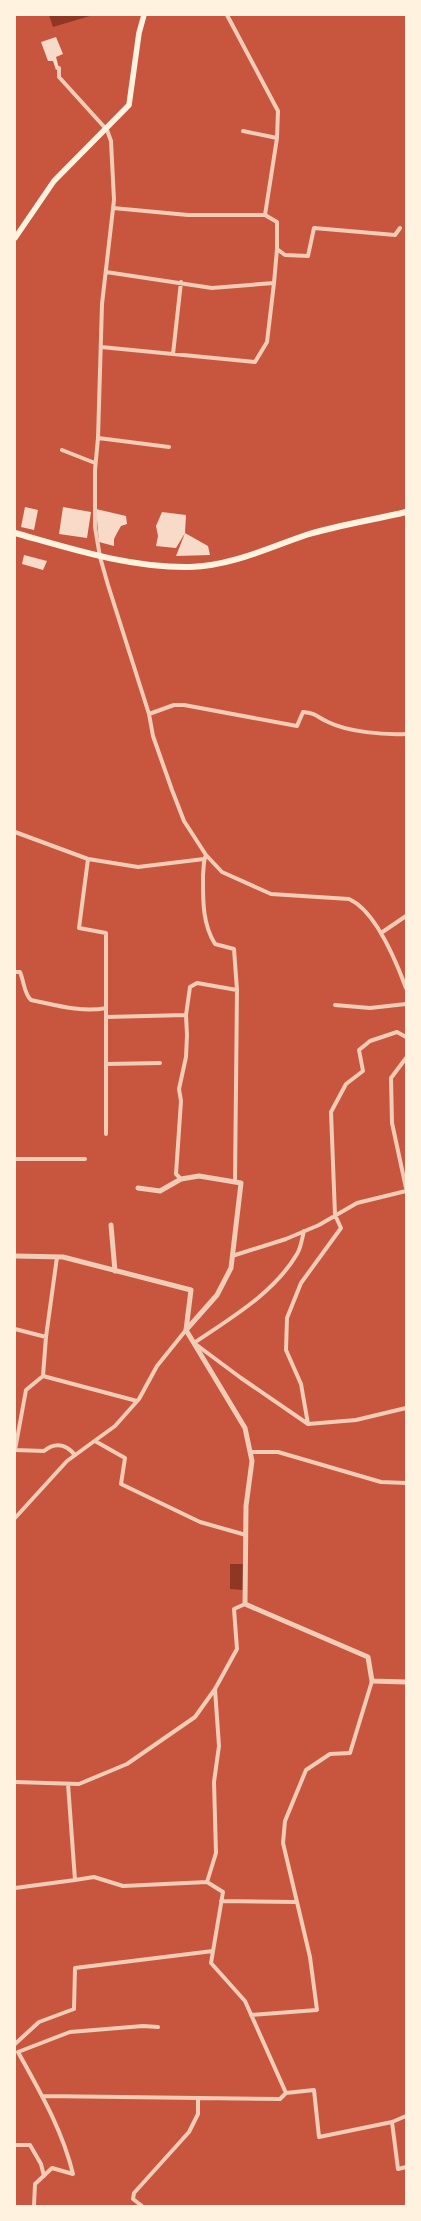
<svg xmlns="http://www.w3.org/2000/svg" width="421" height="2221" font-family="'Archivo Narrow',sans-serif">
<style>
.water{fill:#8f3625}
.building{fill:#f7dbc8}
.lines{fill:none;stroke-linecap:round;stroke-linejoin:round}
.minor{stroke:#f1ccb7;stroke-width:4}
.tertiary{stroke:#f1ccb7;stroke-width:5}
.secondary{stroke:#fff3e0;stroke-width:5.5}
.primary{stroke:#fff3e0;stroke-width:6}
</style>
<rect width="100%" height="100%" fill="#c8553d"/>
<path class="water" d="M 49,15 L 93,15 L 53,27 Z
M 230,1564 L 244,1564 L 243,1590 L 230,1589 Z"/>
<path class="building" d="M 56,37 L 63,54 L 56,57 L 59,68 L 56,70 L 53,61 L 48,61 L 41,42 Z
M 25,507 L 38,510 L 34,530 L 21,527 Z
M 63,507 L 91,512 L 87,538 L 59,534 Z
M 96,509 L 126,516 L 127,524 L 121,526 L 117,533 L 114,539 L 114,546 L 99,542 Z
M 162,512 L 186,515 L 185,533 L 176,548 L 156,546 L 158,536 L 156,526 Z
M 185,533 L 208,546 L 210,555 L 176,556 Z
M 24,555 L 47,561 L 43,570 L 22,564 Z"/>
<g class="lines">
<path class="minor" d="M 227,15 L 278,111 L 277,138 L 265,215 L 277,222 L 277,249 L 285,255 L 308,256 L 314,228 L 395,235 L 400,228
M 59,68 L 59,77 L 107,130 L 111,141 L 114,200 L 102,304 L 98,438 L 95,470 L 95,527 L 100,557 L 108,585 L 149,714 L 153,736 L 172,790 L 184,821 L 206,855 L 222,872 L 271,894 L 349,899 C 376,911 396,961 406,988
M 243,131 L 277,138
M 113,208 L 188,215 L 265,215
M 106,272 L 212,288 L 274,283 L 277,249
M 101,347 L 255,362 L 267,342 L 274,283
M 173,354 L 181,282
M 98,438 L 169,447
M 62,450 L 95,463
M 149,714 L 174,705 L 184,705 L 297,726 L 303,712 C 316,713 317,717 328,722 C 348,732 384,735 406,734
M 15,832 L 88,859 L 138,867 L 204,859
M 88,859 L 79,928 L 106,933 L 106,1008
M 381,933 L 406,916
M 15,972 L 20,972 C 24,981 24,994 31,1000 C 55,1005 82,1013 106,1008 L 106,1017 L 186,1015 L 187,1035 L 186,1057 L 179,1089 L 181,1101 L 176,1174 L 181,1179
M 335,1005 L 370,1008 L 406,1004
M 186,1015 L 190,987 L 197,983 L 237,990 L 234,949 L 215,944 C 202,923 203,899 203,875 C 204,868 203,861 206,855
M 406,1058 L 391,1078 L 392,1123 L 406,1188
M 106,1064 L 160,1063
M 106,1134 L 106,1017
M 15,1159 L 85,1159
M 235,1182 L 237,990
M 304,1231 C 302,1238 301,1248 297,1254 C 274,1293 231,1318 194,1343 L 241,1378 L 308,1424 L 301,1384 L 286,1350 L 287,1318 L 301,1283 L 341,1228 L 335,1215 L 331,1112 L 346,1084 L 363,1071 L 359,1050 L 370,1041 L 397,1032 L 406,1037
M 232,1256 L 286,1239 L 319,1225 L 357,1203 L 406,1191
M 15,1329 L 46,1337 L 43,1376 L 26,1390 L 15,1450 L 44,1451 C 55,1442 66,1444 75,1455
M 46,1337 L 57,1257
M 43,1376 L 137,1401
M 308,1424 L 356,1420 L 406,1408
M 95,1441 L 125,1458 L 121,1484 L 200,1522 L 246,1535
M 250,1452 L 278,1452 L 381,1482 L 406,1483
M 15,1518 L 67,1461 L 115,1426 L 139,1399 L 157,1366 L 186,1330
M 15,1782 L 79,1784 L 127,1764 L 195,1717 L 215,1689 L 237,1649 L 234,1609 L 245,1604
M 68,1784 L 75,1880 L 94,1877 L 123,1886 L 207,1882 L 223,1892 L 211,1963 L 245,2001 L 286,2093 L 314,2090 L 319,2137 L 392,2122 L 398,2169 L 406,2167
M 207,1882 L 216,1853 L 214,1782 L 219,1746 L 215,1689
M 15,1888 L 75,1880
M 221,1901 L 297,1902 L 283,1843 L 285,1821 L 306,1770 L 330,1754 L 350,1753 L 372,1681
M 251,2015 L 317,2010 L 310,1957 L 297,1902
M 15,2044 L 39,2022 L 74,2009 L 75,1968 L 213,1951
M 43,2096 L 280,2099 L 286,2093
M 392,2122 L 406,2116
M 15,2145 L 30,2145 L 41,2164 L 44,2176
M 34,2206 L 35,2184 L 52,2168 L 73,2174 C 62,2129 40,2092 18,2052 L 70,2032 L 143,2026 L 158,2027
M 142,2206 L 133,2199 L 134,2193 L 189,2132 L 198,2114 L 198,2098"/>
<path class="tertiary" d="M 111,1225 L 115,1271
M 15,1256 L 63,1257 L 191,1290 L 186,1330 L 217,1295 L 231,1268 L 241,1183 L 199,1176 L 181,1179 L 160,1191 L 138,1188
M 186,1330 L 245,1428 L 252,1461 L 246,1506 L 245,1604 L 368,1657 L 372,1681 L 406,1682"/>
<path class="secondary" d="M 15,238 L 54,181 L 129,105 L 139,33 L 144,15"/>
<path class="primary" d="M 15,533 C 72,549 130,568 190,567 C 231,566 268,548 306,535 C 339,525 373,520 406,512"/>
</g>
<rect width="421" height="2221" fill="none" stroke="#fff3e0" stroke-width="32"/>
</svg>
